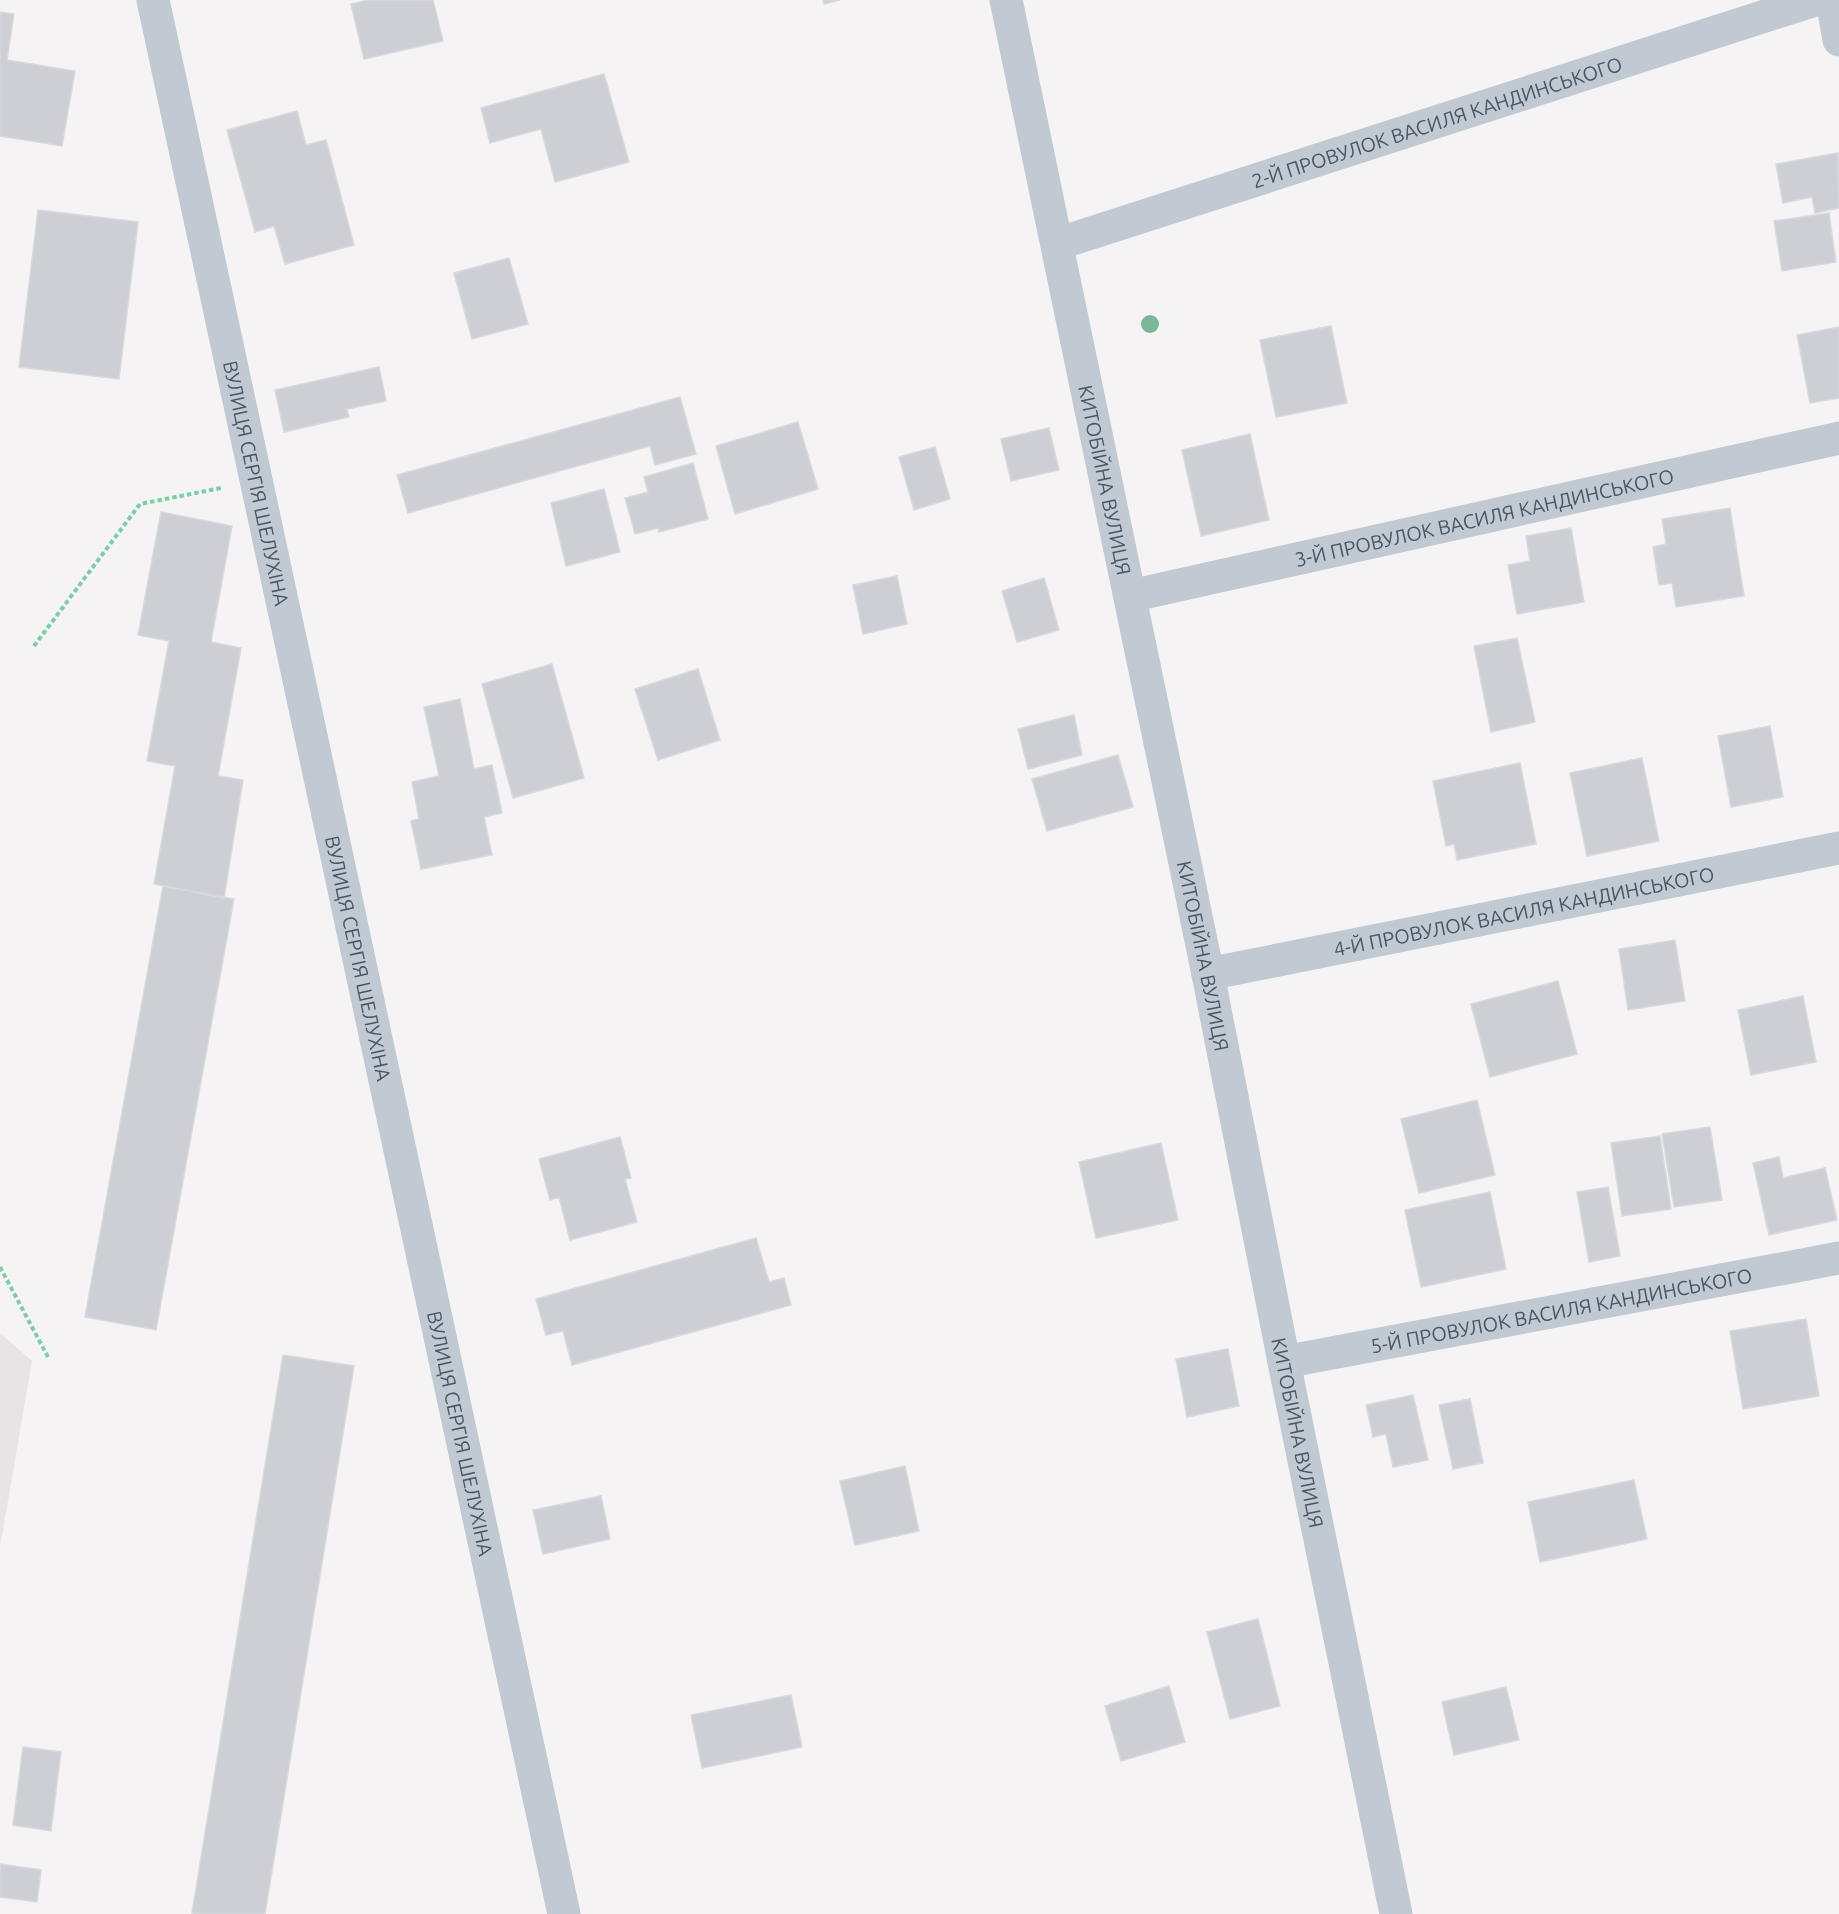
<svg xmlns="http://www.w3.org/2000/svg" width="1839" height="1914" font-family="Ubuntu,sans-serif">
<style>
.education{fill:#e6e4e5}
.building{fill:#cdcfd5;stroke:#d7d9de;stroke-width:1.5}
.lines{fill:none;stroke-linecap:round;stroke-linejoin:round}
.path{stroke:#7ad0a6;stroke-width:4;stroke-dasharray:4.5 3;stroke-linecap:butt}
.minor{stroke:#c1cad2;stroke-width:33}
.tree{fill:#7bb799}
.labels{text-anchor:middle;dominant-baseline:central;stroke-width:6;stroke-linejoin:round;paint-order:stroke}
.street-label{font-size:20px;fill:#4a5661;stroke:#fff}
</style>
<rect width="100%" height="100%" fill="#f5f3f3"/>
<path class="education" d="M 0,1333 L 32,1361 L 0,1547 Z"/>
<path class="building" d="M 368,0 L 433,0 L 443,41 L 364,59 L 351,4 Z
M 823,0 L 840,0 L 824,4 Z
M 0,12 L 14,14 L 7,60 L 75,71 L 62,146 L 0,136 Z
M 604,74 L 629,162 L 555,182 L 541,129 L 490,143 L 481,108 Z
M 297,111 L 306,145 L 326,140 L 354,245 L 285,264 L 274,226 L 255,232 L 227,130 Z
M 1838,153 L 1839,208 L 1815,213 L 1812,197 L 1783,203 L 1776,164 Z
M 38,210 L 138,222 L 119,379 L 19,367 Z
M 1829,213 L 1836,262 L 1782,271 L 1774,221 Z
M 509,258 L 528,324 L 472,339 L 454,273 Z
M 1331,326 L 1347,403 L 1276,417 L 1260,340 Z
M 1839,327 L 1839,398 L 1810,403 L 1797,335 Z
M 379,367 L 386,401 L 347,409 L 349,417 L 284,432 L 275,390 Z
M 680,397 L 696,454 L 655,465 L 650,446 L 408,513 L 397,475 Z
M 798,422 L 818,489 L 735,514 L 716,446 Z
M 1049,428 L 1059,470 L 1011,481 L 1001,439 Z
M 1250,434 L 1269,520 L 1201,536 L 1182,450 Z
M 935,447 L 950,499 L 914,510 L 899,457 Z
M 693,463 L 708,519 L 659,532 L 658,528 L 635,534 L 625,498 L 648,492 L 644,477 Z
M 604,489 L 620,552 L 566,566 L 551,503 Z
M 1730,508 L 1744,596 L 1676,607 L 1672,583 L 1659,585 L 1653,547 L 1666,544 L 1662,519 Z
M 161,512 L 232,526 L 211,642 L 241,648 L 218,776 L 243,780 L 224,898 L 154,884 L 175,766 L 147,761 L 169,641 L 138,635 Z
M 1571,528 L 1584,602 L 1517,614 L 1508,565 L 1530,561 L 1526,536 Z
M 897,576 L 907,624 L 863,634 L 853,585 Z
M 1044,578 L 1059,630 L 1017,642 L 1002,591 Z
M 1517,638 L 1535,722 L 1491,732 L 1474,646 Z
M 552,664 L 584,778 L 513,798 L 482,684 Z
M 698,669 L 720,740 L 658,760 L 635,689 Z
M 460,699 L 474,769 L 492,765 L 502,813 L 484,817 L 492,855 L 421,869 L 411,821 L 419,819 L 412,782 L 439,776 L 424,707 Z
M 1074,715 L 1082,755 L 1028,769 L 1018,729 Z
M 1770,726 L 1783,797 L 1731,807 L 1718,736 Z
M 1118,755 L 1133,807 L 1047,831 L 1032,779 Z
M 1642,758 L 1659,841 L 1587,856 L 1570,773 Z
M 1520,763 L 1536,844 L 1457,860 L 1454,844 L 1446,846 L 1433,781 Z
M 163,886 L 234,899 L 156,1330 L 85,1317 Z
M 1675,940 L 1685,1001 L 1628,1010 L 1619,949 Z
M 1558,981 L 1577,1054 L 1490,1077 L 1471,1004 Z
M 1803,996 L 1816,1062 L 1751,1075 L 1738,1010 Z
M 1477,1100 L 1495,1175 L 1419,1193 L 1401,1119 Z
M 1710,1127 L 1722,1200 L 1674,1207 L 1662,1134 Z
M 1660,1136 L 1671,1209 L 1622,1216 L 1611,1143 Z
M 620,1137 L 631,1178 L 625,1179 L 637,1222 L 570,1240 L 559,1197 L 550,1200 L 539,1159 Z
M 1161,1143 L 1178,1220 L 1096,1238 L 1079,1162 Z
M 1779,1157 L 1783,1178 L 1825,1168 L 1837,1220 L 1769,1235 L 1753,1163 Z
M 1608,1187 L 1620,1256 L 1589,1262 L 1577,1192 Z
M 1490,1192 L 1506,1269 L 1421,1287 L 1405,1210 Z
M 756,1238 L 769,1282 L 784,1278 L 791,1305 L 572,1365 L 563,1331 L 546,1335 L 536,1299 Z
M 1806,1319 L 1819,1396 L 1743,1409 L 1730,1331 Z
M 1228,1349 L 1239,1406 L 1187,1417 L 1176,1359 Z
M 283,1355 L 354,1366 L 265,1914 L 201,1914 L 192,1913 Z
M 1413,1395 L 1428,1460 L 1393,1467 L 1386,1434 L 1373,1437 L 1366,1405 Z
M 1470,1399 L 1483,1463 L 1453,1469 L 1439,1405 Z
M 905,1466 L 919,1531 L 855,1545 L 840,1481 Z
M 1634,1480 L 1647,1539 L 1540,1562 L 1528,1502 Z
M 601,1496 L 610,1539 L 543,1554 L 533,1510 Z
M 1258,1619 L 1280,1706 L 1230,1719 L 1207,1632 Z
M 1169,1686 L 1185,1742 L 1121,1761 L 1105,1706 Z
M 1506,1687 L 1519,1740 L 1454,1755 L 1442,1702 Z
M 791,1695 L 802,1747 L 702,1768 L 691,1715 Z
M 23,1747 L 61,1752 L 51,1831 L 13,1825 Z
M 0,1864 L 41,1870 L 37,1902 L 0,1897 Z"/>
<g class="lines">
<path class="path" d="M 34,646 L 140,504 L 221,488
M 0,1267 L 48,1357"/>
<g class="minor">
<path id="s1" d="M 153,0 L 564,1914"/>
<path id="s2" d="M 1006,0 L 1208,974 L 1284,1362 L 1396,1914"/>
<path d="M 1832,0 L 1839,40"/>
<path id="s3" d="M 1057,244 L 1815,0"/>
<path id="s4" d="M 1130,596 L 1839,438"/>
<path id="s5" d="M 1208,974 L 1839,848"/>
<path id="s6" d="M 1284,1362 L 1839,1258"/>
</g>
</g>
<circle class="tree" cx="1150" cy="324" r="9"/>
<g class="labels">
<g class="street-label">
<text stroke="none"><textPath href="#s3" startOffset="399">2-Й ПРОВУЛОК ВАСИЛЯ КАНДИНСЬКОГО</textPath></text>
<text stroke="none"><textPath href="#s2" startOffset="490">КИТОБІЙНА ВУЛИЦЯ</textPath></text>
<text stroke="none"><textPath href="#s1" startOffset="494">ВУЛИЦЯ СЕРГІЯ ШЕЛУХІНА</textPath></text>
<text stroke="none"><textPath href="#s4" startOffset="363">3-Й ПРОВУЛОК ВАСИЛЯ КАНДИНСЬКОГО</textPath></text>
<text stroke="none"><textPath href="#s5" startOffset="322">4-Й ПРОВУЛОК ВАСИЛЯ КАНДИНСЬКОГО</textPath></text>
<text stroke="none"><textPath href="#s2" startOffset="976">КИТОБІЙНА ВУЛИЦЯ</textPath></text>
<text stroke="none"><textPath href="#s1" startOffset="980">ВУЛИЦЯ СЕРГІЯ ШЕЛУХІНА</textPath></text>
<text stroke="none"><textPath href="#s6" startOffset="282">5-Й ПРОВУЛОК ВАСИЛЯ КАНДИНСЬКОГО</textPath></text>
<text stroke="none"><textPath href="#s1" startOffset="1466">ВУЛИЦЯ СЕРГІЯ ШЕЛУХІНА</textPath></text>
<text stroke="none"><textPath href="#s2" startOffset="1462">КИТОБІЙНА ВУЛИЦЯ</textPath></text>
</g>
</g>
</svg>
